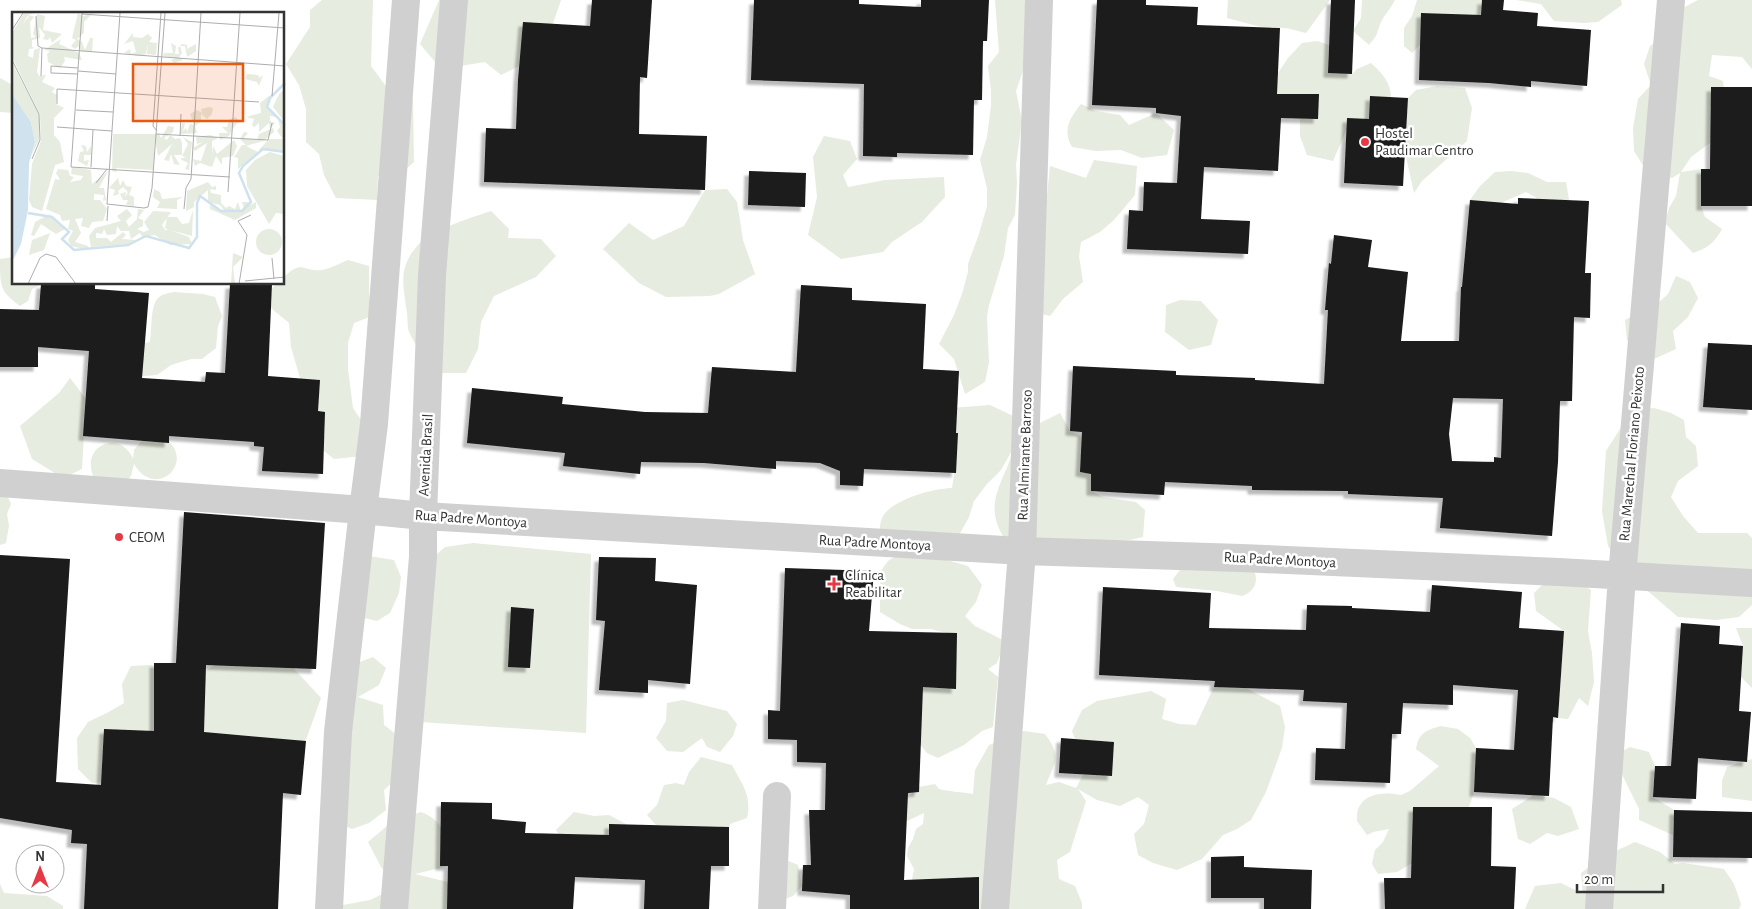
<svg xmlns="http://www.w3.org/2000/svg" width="1752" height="909" font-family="'Alegreya Sans',sans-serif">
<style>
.green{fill:#e6ecdf}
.building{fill:#1a1a1a;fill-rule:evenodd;filter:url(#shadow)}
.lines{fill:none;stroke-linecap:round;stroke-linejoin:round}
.minor{stroke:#d0d0d0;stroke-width:28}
.tertiary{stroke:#d0d0d0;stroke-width:28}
.poi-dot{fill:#e63946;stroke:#fff;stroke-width:2}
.labels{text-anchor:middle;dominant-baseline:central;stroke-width:5;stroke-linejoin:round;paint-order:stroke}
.poi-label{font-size:15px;fill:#333;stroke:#fff;text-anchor:start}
.street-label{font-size:15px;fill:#333;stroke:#fff}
.inset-river{fill:none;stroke:#cfe2ee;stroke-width:2.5}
.inset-road{fill:none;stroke:#adadad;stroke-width:1}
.view{fill:#e8590c;fill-opacity:0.15;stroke:#e8590c;stroke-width:2.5}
.inset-edge{fill:none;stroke:#333;stroke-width:2.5}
</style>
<defs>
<filter id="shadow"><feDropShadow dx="-4.5" dy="4.5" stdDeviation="1" flood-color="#0004"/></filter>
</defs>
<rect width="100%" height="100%" fill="#fff"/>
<path class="green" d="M 322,0 L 373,0 L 371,66 L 391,93 L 413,98 L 414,162 L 404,171 L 378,176 L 377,200 L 336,198 L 324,175 L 319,154 L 306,142 L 306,109 L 299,85 L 286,64 L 310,27 L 310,10 Z
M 439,0 L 561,0 L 547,41 L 538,57 L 501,75 L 485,62 L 441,69 L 420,44 Z
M 995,0 L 1031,0 L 1027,59 L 1016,91 L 1022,121 L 1016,165 L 1017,183 L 1015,215 L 1008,228 L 1004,256 L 989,305 L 987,317 L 989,362 L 985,382 L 965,394 L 954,359 L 939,344 L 954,315 L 962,294 L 968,272 L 968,264 L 979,234 L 987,206 L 987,188 L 980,160 L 987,137 L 991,106 L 991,90 L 988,66 L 999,52 Z
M 1228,0 L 1330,0 L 1306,33 L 1286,28 L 1261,27 L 1227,18 Z
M 1362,0 L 1395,0 C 1391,8 1386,13 1382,20 C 1376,32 1380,33 1369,45 L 1353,31 L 1361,18 Z
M 1417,0 L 1482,0 L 1476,62 L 1456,14 L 1421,13 L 1420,45 L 1412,53 L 1404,46 L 1404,28 L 1412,16 Z
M 1516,0 L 1621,0 L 1622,5 L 1598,22 L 1584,23 L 1554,21 L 1541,4 Z
M 1698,0 L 1752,0 L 1752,69 L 1742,57 L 1712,55 L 1709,76 L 1723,81 L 1727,112 L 1722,134 L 1691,157 L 1681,172 L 1701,169 L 1708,177 L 1701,206 L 1705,217 L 1722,229 C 1714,243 1708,248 1693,253 L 1665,223 L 1669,208 L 1676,196 L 1680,173 L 1672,178 L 1646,170 L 1634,151 L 1633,128 L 1638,99 L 1651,85 L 1644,64 L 1650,46 L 1668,34 L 1683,8 Z
M 1317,41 L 1329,45 L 1328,73 L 1352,74 L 1357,69 L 1371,63 C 1382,73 1391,83 1391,97 L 1370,97 L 1369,119 L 1346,131 L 1333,161 L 1307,155 L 1300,136 L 1300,119 L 1318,119 L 1318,95 L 1282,94 L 1275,97 L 1278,73 L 1288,58 L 1302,43 Z
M 0,78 L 14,86 L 14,113 L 0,112 Z
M 1437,86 L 1465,88 L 1472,108 L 1467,141 L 1422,181 L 1414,193 L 1405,152 L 1408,98 L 1416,90 Z
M 1081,104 L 1096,111 L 1120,115 L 1129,125 L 1156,113 L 1174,130 L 1167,155 L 1142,158 L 1121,150 L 1096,151 L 1072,147 C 1062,130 1070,118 1081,104 Z
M 824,136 L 850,141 L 857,159 L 843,175 L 848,187 L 885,180 L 944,177 L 945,197 L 922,222 L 892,242 L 883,252 L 841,259 L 808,235 L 817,197 L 813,157 Z
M 1094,160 L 1137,166 L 1135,195 L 1114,220 L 1100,232 L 1081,242 L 1079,256 L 1083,282 L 1063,299 L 1050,316 L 1029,311 L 1029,227 L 1047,196 L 1050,166 L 1086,178 Z
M 1511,171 L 1528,173 L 1547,182 L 1566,182 L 1569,200 L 1549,205 L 1526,192 L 1503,202 L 1494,208 L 1470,200 L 1480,186 L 1495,172 Z
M 727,189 L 737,202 L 743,240 L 755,274 L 719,294 L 710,296 L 666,297 L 639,283 L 603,249 L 629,223 L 653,240 L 684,226 L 705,190 Z
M 491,211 L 509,229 L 508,238 L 541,239 L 556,256 L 536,277 L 494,296 L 481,322 L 478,349 L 466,373 L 437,373 C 427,360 416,347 409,332 C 407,326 408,319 407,313 C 403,284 397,266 421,242 C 436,228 471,218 491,211 Z
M 14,257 L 14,284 L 48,284 L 47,287 L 41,285 L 32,289 L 28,301 L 20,306 C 0,291 0,287 0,259 Z
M 348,260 L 369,266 L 369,293 L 372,316 L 354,323 L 348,343 L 348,369 L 353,408 L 371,435 L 363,456 L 334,459 L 323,450 L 325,425 L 309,409 L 291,347 L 289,323 L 271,308 L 272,288 L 277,284 L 284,284 L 284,277 C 303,259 302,272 321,270 C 330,269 340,263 348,260 Z
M 1676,276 L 1690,282 L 1698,298 L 1688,317 L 1673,331 L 1676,349 L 1654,359 L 1641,355 L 1627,340 L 1625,320 L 1657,304 L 1668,294 Z
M 174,292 L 203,294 L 215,297 L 222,316 L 218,326 L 216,348 L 202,359 L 191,359 L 171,365 L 157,375 L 131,377 L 138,344 L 150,342 C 152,331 150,306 158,298 C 162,294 169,293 174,292 Z
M 1180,300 L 1201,301 L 1218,320 L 1211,345 L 1189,350 L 1165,332 L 1166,305 Z
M 70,378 L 86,399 L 82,469 L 63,478 L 32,459 L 20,426 L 59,393 Z
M 990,405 L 1034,426 L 1060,413 L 1070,431 L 1092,442 L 1081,450 L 1080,472 L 1091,474 L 1091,491 L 1103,497 L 1136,502 L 1145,510 L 1143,537 L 1130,540 L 1102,541 L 1003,536 C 982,501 1006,480 1014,447 L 1001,470 L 987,484 L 974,501 L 969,517 L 959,535 L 879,533 C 880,528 880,522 882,518 C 890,500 934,488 952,488 L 956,463 L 951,408 Z
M 1654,408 L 1671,413 L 1684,420 L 1686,437 L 1696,446 L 1698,466 L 1678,481 L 1671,497 L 1683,516 L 1698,533 L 1747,533 L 1752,538 L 1752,605 L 1739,617 L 1716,620 L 1678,617 L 1628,574 L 1619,564 L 1608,546 L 1602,511 L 1606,451 L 1622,426 L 1636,410 Z
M 144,438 L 165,438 C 197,462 156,501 134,464 L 131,476 L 126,482 L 94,478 C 79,445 121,429 133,459 L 134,450 Z
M 7,495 L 11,504 L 7,514 L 9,526 L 6,543 L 0,545 L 0,496 Z
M 473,543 L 591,554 L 586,733 L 420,722 L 430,560 L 445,547 Z
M 907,549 L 968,566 L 982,585 L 976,602 L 965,616 L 975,626 L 1005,641 L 997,663 L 988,669 L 998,677 L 993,727 L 982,731 L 964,745 L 938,758 L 927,753 L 915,738 L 916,695 L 946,633 L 931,629 L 912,629 L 900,624 L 880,612 L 880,572 L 888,561 Z
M 363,555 L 394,560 L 401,577 L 399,593 L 390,613 L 377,621 L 360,617 Z
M 1180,570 L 1254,571 C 1259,582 1254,592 1242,596 L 1217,591 L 1176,587 L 1173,579 Z
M 1566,573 L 1591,590 L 1588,631 L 1592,653 L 1594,682 L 1588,706 L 1579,698 L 1568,719 L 1558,718 L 1564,631 L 1536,611 L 1534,593 L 1546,581 Z
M 1736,628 L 1752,628 L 1752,688 L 1741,677 L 1743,646 Z
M 373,657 L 386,668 L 379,685 L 358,697 L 383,705 L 384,725 L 397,735 L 397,778 L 384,790 L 386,810 L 369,823 L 352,829 L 341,824 L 357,663 Z
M 286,660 L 321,698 L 302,751 L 210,748 L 193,710 L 196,677 L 219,662 Z
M 152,665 L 169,670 L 166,724 L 111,782 L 92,783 L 78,769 L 77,738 L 88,722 L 107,713 L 124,703 L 122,684 L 131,666 Z
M 1214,687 L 1246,688 L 1280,706 L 1285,727 L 1282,748 L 1266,792 L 1251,820 L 1237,829 L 1223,835 L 1202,859 L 1177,870 L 1153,863 L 1138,855 L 1134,834 L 1144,824 L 1149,805 L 1138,797 L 1120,806 L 1097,800 L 1078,789 L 1086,801 L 1070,852 L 1057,860 L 1059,879 L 1075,886 L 1082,903 L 1082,909 L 973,909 L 912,885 L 912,879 L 914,869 L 907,856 L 908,848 L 913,839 L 916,829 L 923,824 L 924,813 L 905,822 L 907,798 L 919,787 L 935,784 L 939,789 C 951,792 961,792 973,794 L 975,770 L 989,745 L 1024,731 L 1045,734 C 1062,757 1055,761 1046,785 L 1059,782 L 1076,788 L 1083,775 L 1112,776 L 1114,742 L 1075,739 L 1072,731 L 1082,710 L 1097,701 L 1151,691 L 1166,699 L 1162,719 L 1179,724 L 1196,725 Z
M 683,700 L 727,711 L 737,724 L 733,736 L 720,752 L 707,747 L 702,738 L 683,752 L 667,751 L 656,738 L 666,721 L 667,703 Z
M 1440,726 L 1458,729 L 1470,738 L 1476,748 L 1474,792 L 1469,807 L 1413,807 L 1412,863 L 1397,872 L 1378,874 L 1372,864 L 1375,850 L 1383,842 L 1389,829 L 1373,832 L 1367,835 L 1357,821 C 1357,818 1357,812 1358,809 C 1365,792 1386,792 1401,795 L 1410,791 L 1439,766 L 1416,749 C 1419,733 1425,731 1440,726 Z
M 1630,747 L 1649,752 L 1655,766 L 1653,797 L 1674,810 L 1673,835 L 1639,820 L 1639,809 L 1613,756 Z
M 701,757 L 732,765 C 742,785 752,794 747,818 L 730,824 L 729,827 L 656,825 L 647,815 L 657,805 L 664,785 L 676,783 L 684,785 L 689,772 Z
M 1752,759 L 1752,801 L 1722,797 L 1722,781 L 1727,767 Z
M 1534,795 L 1554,798 L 1571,807 L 1579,829 L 1558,836 L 1547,833 L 1530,844 L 1518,839 L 1512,809 Z
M 421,812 C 447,822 449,842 448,866 L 415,874 L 456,884 L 468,909 L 336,909 L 343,905 L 370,900 L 387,892 L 391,879 L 381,867 L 368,842 L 393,821 Z
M 574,812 L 594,816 L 609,815 L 626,824 L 602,879 L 587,875 L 556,830 Z
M 1635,842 L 1660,852 L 1675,864 L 1683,863 L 1724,869 L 1734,884 L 1741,904 L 1739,909 L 1525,909 L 1535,886 L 1561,883 L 1583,894 L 1581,873 L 1603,857 Z
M 774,855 L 798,865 L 802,886 L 793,896 L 773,904 Z
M 0,884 L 4,893 L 47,896 L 63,906 L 63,909 L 0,909 Z"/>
<path class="building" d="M 592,0 L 652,0 L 647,78 L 640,77 L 639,134 L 707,136 L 705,190 L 484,182 L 486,128 L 516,129 L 518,80 L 523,22 L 590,26 Z
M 754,0 L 859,0 L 859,4 L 921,7 L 921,0 L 989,0 L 987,41 L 983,41 L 982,100 L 974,100 L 973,155 L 897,153 L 897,157 L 863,156 L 864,84 L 751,80 Z
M 1097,0 L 1146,0 L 1146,5 L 1198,7 L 1197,25 L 1280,28 L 1277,94 L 1319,94 L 1318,119 L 1281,118 L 1278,171 L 1204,167 L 1201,219 L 1250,221 L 1248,254 L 1127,249 L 1129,210 L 1143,211 L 1144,182 L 1177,183 L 1181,116 L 1156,113 L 1156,108 L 1092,105 Z
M 1331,0 L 1355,0 L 1352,74 L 1328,73 Z
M 1482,0 L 1504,0 L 1503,10 L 1538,13 L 1537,26 L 1591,30 L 1587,86 L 1531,81 L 1531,87 L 1489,83 L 1419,80 L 1421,13 L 1481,15 Z
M 1711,87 L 1752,87 L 1752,206 L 1701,206 L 1701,169 L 1710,169 Z
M 1370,96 L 1408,98 L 1403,186 L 1344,183 L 1347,118 L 1369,119 Z
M 749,171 L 806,173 L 805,207 L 748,205 Z
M 1518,198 L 1589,201 L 1585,273 L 1591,273 L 1590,318 L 1574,317 L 1572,401 L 1560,401 L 1558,462 L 1552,536 L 1440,528 L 1443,498 L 1348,494 L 1348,491 L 1252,490 L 1252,486 L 1165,482 L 1164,495 L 1091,491 L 1091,474 L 1080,472 L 1082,432 L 1070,431 L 1073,366 L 1176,371 L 1176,375 L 1255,378 L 1255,380 L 1324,384 L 1328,310 L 1325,310 L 1329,263 L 1331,264 L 1334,235 L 1372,240 L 1368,267 L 1408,272 L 1401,341 L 1459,341 L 1461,287 L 1462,287 L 1470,200 L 1518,204 ZM 1453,398 L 1503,399 L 1501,458 L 1494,457 L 1494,462 L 1452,461 L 1449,434 Z
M 41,284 L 95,284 L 95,289 L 149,293 L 142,378 L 205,382 L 206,372 L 225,373 L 230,284 L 272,284 L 268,376 L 320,380 L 318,411 L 325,412 L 323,474 L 262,471 L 264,447 L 254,446 L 254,442 L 169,436 L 169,443 L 83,436 L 89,351 L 38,347 L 38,367 L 0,367 L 0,309 L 39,310 Z
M 801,285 L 852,288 L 852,300 L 926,304 L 923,369 L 959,371 L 956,433 L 958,433 L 956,473 L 864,469 L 863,486 L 840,485 L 840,471 L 820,463 L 776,461 L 776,469 L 704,463 L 641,462 L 640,474 L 563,466 L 565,453 L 467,443 L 472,388 L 563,397 L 562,404 L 645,412 L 708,413 L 712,367 L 796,372 Z
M 1708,343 L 1752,345 L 1752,410 L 1703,407 Z
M 184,512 L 325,523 L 316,669 L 206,665 L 204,732 L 306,741 L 301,795 L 283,793 L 278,909 L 84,909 L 87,844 L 71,843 L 72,830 L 0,818 L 0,555 L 70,559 L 56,782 L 101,785 L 104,729 L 154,731 L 154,663 L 176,663 Z
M 599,557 L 656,558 L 655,581 L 697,585 L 690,684 L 648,680 L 648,693 L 599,690 L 605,621 L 596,620 Z
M 785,568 L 874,571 L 869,631 L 957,633 L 956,689 L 923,687 L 919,792 L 908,793 L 904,880 L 979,877 L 979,909 L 850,909 L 850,895 L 802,891 L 803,865 L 811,865 L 809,810 L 825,810 L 826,763 L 797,762 L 797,740 L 768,739 L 768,710 L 780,711 Z
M 1432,585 L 1522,592 L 1519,628 L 1564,631 L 1558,718 L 1553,717 L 1549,796 L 1474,792 L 1476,748 L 1514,750 L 1518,690 L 1453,685 L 1453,705 L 1403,703 L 1401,734 L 1392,734 L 1390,783 L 1315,780 L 1316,748 L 1345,749 L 1347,703 L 1303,701 L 1304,690 L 1214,687 L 1215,681 L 1099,675 L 1103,587 L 1211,593 L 1209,628 L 1306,630 L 1307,605 L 1352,606 L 1352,608 L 1430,612 Z
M 511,607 L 534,609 L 530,668 L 508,667 Z
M 1681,623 L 1720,626 L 1719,644 L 1743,646 L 1739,711 L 1751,712 L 1747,762 L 1698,758 L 1696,799 L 1653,797 L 1655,766 L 1671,766 Z
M 1061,738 L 1114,742 L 1112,776 L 1059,773 Z
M 441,802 L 492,803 L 492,819 L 526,822 L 525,833 L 609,835 L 609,824 L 729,827 L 729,866 L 711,866 L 709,909 L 644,909 L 645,880 L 575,877 L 573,909 L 447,909 L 448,866 L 440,866 Z
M 1413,807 L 1492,807 L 1491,866 L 1516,867 L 1514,909 L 1385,909 L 1384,878 L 1411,878 Z
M 1674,810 L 1752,812 L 1752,858 L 1673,857 Z
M 1244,856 L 1244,867 L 1312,870 L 1311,909 L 1264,909 L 1264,898 L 1211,898 L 1211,857 Z"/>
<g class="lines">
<path class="minor" d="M 0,483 L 363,510 L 423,516 L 1022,551 L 1241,558 L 1559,572 L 1752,583
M 329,909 L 338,732 L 363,510
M 394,909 L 423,557 L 423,516
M 772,909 L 777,796
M 995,909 L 1022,551 L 1039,0
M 1599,909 L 1622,576 L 1671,0"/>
<path class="tertiary" d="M 363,510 L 374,424 L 406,0
M 423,516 L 432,275 L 454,0"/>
</g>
<g class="poi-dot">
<circle cx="1365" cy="142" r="5"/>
<circle cx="119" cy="537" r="5"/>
<path d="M831.5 576.5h5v5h5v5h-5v5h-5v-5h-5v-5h5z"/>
</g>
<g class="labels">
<g class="poi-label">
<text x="1375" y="133">Hostel<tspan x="1375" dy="17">Paudimar Centro</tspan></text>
<text x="129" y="537">CEOM</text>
<text x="845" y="575">Clínica<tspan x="845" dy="17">Reabilitar</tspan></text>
</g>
<g class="street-label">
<text transform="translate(1632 454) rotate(-85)">Rua Marechal Floriano Peixoto</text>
<text transform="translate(426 455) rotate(-87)">Avenida Brasil</text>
<text transform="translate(1025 455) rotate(-88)">Rua Almirante Barroso</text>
<text transform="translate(471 519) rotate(4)">Rua Padre Montoya</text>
<text transform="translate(875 543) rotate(3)">Rua Padre Montoya</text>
<text transform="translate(1280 560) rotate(3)">Rua Padre Montoya</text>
</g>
</g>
<g transform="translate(12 12)">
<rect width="272" height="272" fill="#fff"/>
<path d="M 12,1 L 23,1 L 18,2 L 15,5 L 10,13 L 18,3 L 22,5 L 18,10 L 19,26 L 24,25 L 21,22 L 25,2 L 33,4 L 31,18 L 50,22 L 40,31 L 38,25 L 36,28 L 31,27 L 33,23 L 27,15 L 28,26 L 20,28 L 20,35 L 23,36 L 17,37 L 16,44 L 21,46 L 22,38 L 28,36 L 25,60 L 27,64 L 34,63 L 30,70 L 43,76 L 40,80 L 45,83 L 44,92 L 52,96 L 42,106 L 42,123 L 48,130 L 52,150 L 43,153 L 30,199 L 20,195 L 17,188 L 20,152 L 29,129 L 28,102 L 0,45 L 0,21 ZM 66,1 L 72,4 L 81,1 L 72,10 L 72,21 L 65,27 L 70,30 L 73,38 L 78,26 L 81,26 L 80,40 L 68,39 L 67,34 L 63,37 L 59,34 L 64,28 L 60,26 ZM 121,21 L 121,25 L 130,26 L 136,22 L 140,26 L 137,30 L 145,31 L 144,43 L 135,42 L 136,31 L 134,42 L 127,44 L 112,41 L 118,37 L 119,42 L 124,40 L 121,29 L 112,32 ZM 49,27 L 47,32 L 67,41 L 70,48 L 52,45 L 53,49 L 48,56 L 36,50 L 35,42 L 38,39 L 32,38 ZM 159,31 L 164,34 L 163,42 L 167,42 L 166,36 L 170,32 L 175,33 L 175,37 L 184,32 L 184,39 L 175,45 L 173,34 L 168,34 L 170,41 L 167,45 L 171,48 L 162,51 L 159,48 L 164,46 L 151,44 L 152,41 L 161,41 ZM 0,51 L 27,102 L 27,128 L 19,144 L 23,130 L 19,110 L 0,82 ZM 235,62 L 246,63 L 247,66 L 251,63 L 247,74 L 245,70 L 233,67 ZM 272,78 L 272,109 L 261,95 L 267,82 ZM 258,83 L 255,95 L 264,105 L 258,104 L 258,109 L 263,111 L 258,117 L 257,111 L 247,120 L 247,111 L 242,115 L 240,113 L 242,107 L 234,105 L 249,101 L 248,91 ZM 197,95 L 201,96 L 200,102 L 195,107 L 189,102 L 189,110 L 183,114 L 185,121 L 168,122 L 170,111 L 173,111 L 171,119 L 174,116 L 175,120 L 178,112 L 182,113 L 178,102 L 185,98 L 190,101 L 189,97 ZM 223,105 L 229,110 L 224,112 L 217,124 L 208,128 L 207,121 L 216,121 L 210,115 L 215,115 L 217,108 ZM 266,108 L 272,113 L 272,140 L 247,138 L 257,127 L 271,127 L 265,119 L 268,115 ZM 156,114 L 162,115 L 161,120 L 152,126 L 155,128 L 158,123 L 163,127 L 168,126 L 170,131 L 170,143 L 162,143 L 168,153 L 162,152 L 159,142 L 157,149 L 152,148 L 160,132 L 146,144 L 143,127 L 141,158 L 104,156 L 105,160 L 100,159 L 101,122 L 147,122 L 149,126 ZM 261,116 L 262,120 L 251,129 L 234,134 L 246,140 L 226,157 L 226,146 L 222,145 L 230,133 L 234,133 L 228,127 L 232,120 L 236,121 L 232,126 L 245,128 L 247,122 ZM 198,123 L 206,126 L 200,129 L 200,144 L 201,134 L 205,142 L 222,128 L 225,134 L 221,144 L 210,146 L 210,153 L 204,144 L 200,155 L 188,151 L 183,154 L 181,147 L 189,149 L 195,131 L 183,139 L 181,136 L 191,130 L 185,132 L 184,125 ZM 171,125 L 180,130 L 177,158 L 173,157 L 176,151 L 168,147 L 174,145 L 170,144 L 176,132 ZM 69,133 L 74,134 L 75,140 L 79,134 L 79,143 L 72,143 L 72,149 L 77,148 L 75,154 L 66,149 L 68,140 L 72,139 ZM 258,140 L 272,144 L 273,202 L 264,201 L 257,212 L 235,174 L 234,158 L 243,148 ZM 60,155 L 79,158 L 80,172 L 96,159 L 87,176 L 92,176 L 94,188 L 91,189 L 92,183 L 82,182 L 82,188 L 88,188 L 95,197 L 91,209 L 80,210 L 77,216 L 69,214 L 71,206 L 63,207 L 69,221 L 63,230 L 76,234 L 77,238 L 59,234 L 56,228 L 61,219 L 56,217 L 58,208 L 50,209 L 48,203 L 34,197 L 43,167 L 48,168 L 44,161 L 46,157 L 56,158 L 58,164 L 62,165 L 58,170 L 69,168 L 71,164 L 59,162 ZM 106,166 L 108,174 L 111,168 L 114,174 L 120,175 L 117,183 L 122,185 L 122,194 L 114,193 L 116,188 L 111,188 L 108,182 L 114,180 L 113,185 L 116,180 L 111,175 L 106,179 L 107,182 L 101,184 L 103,178 L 97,176 ZM 196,170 L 200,175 L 204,174 L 204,178 L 198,177 L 199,181 L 209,183 L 209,191 L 214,196 L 217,194 L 223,197 L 226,190 L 229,200 L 236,195 L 232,197 L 230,190 L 238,190 L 238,193 L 244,190 L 244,196 L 223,208 L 198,197 L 198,193 L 210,200 L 227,200 L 212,198 L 208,193 L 196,190 L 196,178 L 182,190 L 182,195 L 174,199 L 175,179 ZM 142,177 L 148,180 L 150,187 L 171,185 L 165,188 L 165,197 L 145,196 L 148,190 L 141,185 ZM 115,197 L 120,203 L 114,209 L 117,215 L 125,207 L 126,197 L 132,198 L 126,206 L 131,208 L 131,214 L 125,217 L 132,220 L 137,218 L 132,210 L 141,199 L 159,200 L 150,213 L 153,218 L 156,218 L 153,216 L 155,205 L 165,205 L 170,212 L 177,211 L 181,198 L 180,224 L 158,218 L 177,225 L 180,232 L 158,233 L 143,223 L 130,225 L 128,221 L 119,227 L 117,219 L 109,219 L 105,214 L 104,222 L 95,223 L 92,217 L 90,222 L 84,221 L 84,226 L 95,226 L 99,230 L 111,220 L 114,223 L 110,227 L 124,228 L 116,232 L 79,235 L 77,224 L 83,216 L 109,209 L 105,204 ZM 36,203 L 53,217 L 44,222 L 29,212 L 22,224 L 19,223 L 23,210 ZM244 230a13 13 0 1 1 26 0a13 13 0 1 1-26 0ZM 38,221 L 32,238 L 17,243 L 20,228 ZM 221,241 L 231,245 L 221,255 L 223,272 L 219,272 Z" fill="#e6ecdf"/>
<path d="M 0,82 L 19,110 L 23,130 L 17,151 L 16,198 L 9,232 L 0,250 Z" fill="#cfe2ee"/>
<path class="inset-river" d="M 273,71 L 258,86 L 255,95 L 273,113M 16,201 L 40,205 L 57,220 L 50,227 L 62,238 L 116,233 L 134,224 L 177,236 L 185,225 L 185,191 L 188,184 L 209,199 L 230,199 L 239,190 L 227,161 L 231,154 L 251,137 L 273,140"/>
<path class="inset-road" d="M 70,1 L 59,155 L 218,165M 108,1 L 95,192 L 132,196 L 136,195 L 140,176 L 153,1M 70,2 L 273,16M 24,4 L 26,34 L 30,36M 0,18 L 11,1M 30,36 L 273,54M 0,48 L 27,102 L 28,128 L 20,147M 66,59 L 104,62M 66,62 L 39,61 L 39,54 L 66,56M 29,64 L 30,36M 260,84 L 267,1M 45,92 L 45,77 L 247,90M 64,98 L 101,100M 45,115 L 100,119M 145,119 L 141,114 L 149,1M 144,122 L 256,128 L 260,111M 168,124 L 169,102M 79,155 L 81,118M 84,171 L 95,157M 216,180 L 228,1M 172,197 L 174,176 L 179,167 L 189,1M 95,209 L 96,194M 260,246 L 262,267M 233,269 L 273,265M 16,272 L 28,246 L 34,242 L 44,245 L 64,272M 227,272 L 235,223 L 226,209 L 239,203"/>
<path class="view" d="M 121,52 L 231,52 L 231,109 L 121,109 Z"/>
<rect width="272" height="272" class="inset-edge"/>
</g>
<g transform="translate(40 869)"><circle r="24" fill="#ffffff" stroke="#adadad"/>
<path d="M0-4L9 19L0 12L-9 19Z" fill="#e63946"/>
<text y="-8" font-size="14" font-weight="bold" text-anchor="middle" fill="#333333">N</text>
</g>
<path d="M1577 884v8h86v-8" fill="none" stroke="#333333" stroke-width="2.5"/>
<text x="1584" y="884" font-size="15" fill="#333333" stroke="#ffffff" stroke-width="4" paint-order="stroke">20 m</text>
</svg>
